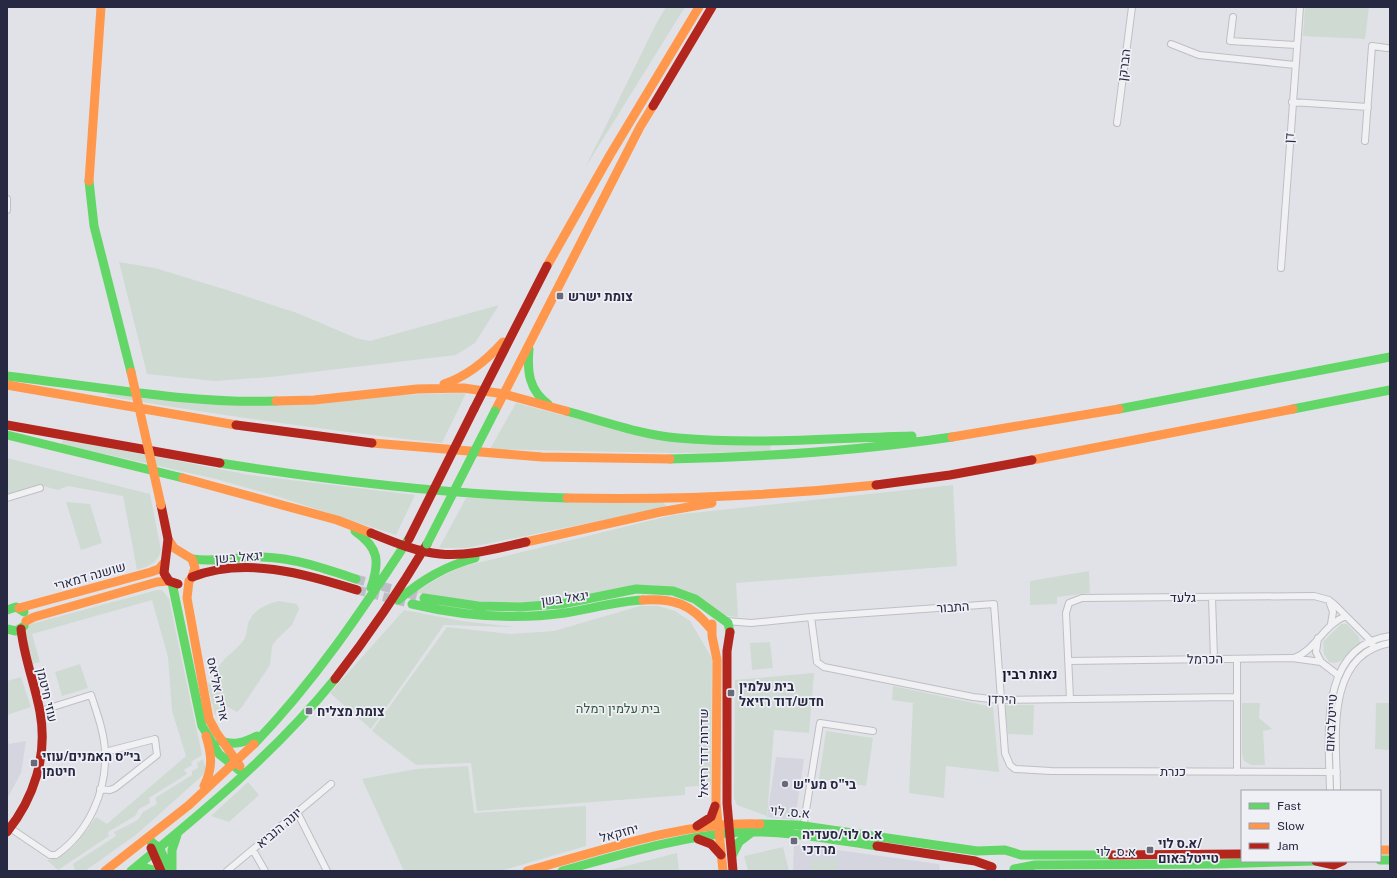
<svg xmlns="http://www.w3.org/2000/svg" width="1397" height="878" font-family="'Public Sans',Heebo,sans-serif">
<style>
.built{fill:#d4d5df}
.green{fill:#cfdad2}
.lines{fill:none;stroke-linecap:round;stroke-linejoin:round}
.secondary-tunnel{stroke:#bcbdc6;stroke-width:9;stroke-dasharray:9 4.5;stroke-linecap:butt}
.street-casing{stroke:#bebfc5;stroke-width:8}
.street{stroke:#f1f1f3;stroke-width:6}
.fast{stroke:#63d668;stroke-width:9}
.slow{stroke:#ff974d;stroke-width:9}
.jam{stroke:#b3261e;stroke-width:9}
.fast-bridge{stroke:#63d668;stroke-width:9}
.slow-bridge{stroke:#ff974d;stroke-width:9}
.jam-bridge{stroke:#b3261e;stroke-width:9}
.poi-dot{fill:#68697b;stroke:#efeff6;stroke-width:1.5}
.labels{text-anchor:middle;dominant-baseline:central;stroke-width:3.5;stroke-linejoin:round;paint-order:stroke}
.street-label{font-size:13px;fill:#272841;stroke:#efeff6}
.poi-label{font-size:13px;font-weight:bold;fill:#272841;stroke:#efeff6;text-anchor:start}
.park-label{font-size:13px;fill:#345d3a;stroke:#efeff6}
.neighbourhood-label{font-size:14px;font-weight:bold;fill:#191a32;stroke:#efeff6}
</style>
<rect width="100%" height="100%" fill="#e1e2e7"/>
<path class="built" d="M 7,737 L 9,744 L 26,741 L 21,773 L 7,799 Z
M 776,757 L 804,759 L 795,820 L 767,817 Z
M 794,844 L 939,864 L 940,871 L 793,871 Z"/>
<path class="green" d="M 666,7 L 685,7 L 585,168 L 656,24 Z
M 1305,7 L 1369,7 L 1365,39 L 1303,36 Z
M 119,262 L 155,268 L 230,291 L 297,313 L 356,338 L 370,341 L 499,305 L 475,343 L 456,355 L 271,377 L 215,381 L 147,374 Z
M 109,393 L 180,401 L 466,393 L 442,443 C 329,431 218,415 106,396 Z
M 516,403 L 654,439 L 771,444 L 770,452 L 673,453 L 490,449 Z
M 64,439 L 250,475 L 415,495 L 396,535 L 279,497 L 216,479 L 61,444 Z
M 7,458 L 150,494 L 161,550 C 158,563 149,566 137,570 L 123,496 L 68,486 L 58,490 L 43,486 L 7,495 Z
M 953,485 L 957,566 L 736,583 L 738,617 C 731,616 723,616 717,613 C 693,604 673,585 647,585 C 624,585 603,594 581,598 C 527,608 468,605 415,592 L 442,576 L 461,567 L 673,515 Z
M 466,498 L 662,501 L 667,507 L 466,548 L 439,548 Z
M 66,502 L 90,504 L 102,543 L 81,550 Z
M 1089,571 L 1090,593 L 1057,597 L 1057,604 L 1030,605 L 1030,581 Z
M 157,590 L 162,590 L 169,599 L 202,755 L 191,762 L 192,765 L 184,770 L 187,774 L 149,798 L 150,803 L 139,809 L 135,816 L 108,832 L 109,836 L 58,870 L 47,860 C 70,857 83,835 96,817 L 107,824 L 186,756 L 172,711 L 168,657 L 152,600 L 32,634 L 40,662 L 32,664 L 25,638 L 24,626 Z
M 279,601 L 297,604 L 299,609 L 292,625 L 276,640 L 272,646 L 270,665 L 242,707 L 237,712 L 228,707 L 218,709 L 215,716 L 207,682 L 211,685 C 215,677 216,668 223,661 C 229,654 237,649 243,641 C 248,634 246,628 249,621 C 254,610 268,603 279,601 Z
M 640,606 L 658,606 L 675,611 L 690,621 L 712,658 L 711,785 L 685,787 L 685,795 L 477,811 L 471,763 L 416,765 L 372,731 L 447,627 L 511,634 L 554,631 Z
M 404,610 L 462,621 L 514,627 L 444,625 L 371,729 L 330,693 Z
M 1341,624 L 1347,624 L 1359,637 L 1360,643 C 1351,652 1342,666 1329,662 L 1324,654 L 1323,642 Z
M 770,642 L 773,668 L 752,670 L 750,643 Z
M 80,664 L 88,688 L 62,696 L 55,672 Z
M 814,673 L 809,733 L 774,730 L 767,816 L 737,805 L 734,798 L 735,680 Z
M 21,677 L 31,707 L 7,715 L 7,681 Z
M 893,686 L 993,707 L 999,772 L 946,766 L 944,798 L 909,793 L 913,703 L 892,700 Z
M 1242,703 L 1260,703 L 1259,718 L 1272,729 L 1263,731 L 1265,765 L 1251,765 L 1244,761 L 1242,754 Z
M 1376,703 L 1390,703 L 1390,750 L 1375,749 Z
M 1004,705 L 1034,705 L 1033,735 L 1008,734 Z
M 826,731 L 873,738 L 866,786 L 819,779 Z
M 203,759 L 206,769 L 203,775 L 137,834 L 85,871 L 73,871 L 75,870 L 73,864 L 116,836 L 114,832 L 138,820 L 143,812 L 157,804 L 155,798 L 192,775 L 192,771 L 198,768 L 197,763 Z
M 468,766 L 474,813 L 586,806 L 586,846 L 500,871 L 404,871 L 362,779 L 416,769 Z
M 248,782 L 259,795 L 229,822 L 211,816 Z
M 772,805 L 789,807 L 788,817 L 771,815 Z
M 783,847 L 789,871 L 748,871 L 744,856 Z
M 677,853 L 679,871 L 606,871 Z
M 837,858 L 838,870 L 811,871 L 810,861 Z"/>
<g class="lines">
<path class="secondary-tunnel" d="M 356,579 L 424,598
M 357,590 L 412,604"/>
<g class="street-casing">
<path id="street" d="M 1233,17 L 1230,41 L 1296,45
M 1171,44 L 1199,55 L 1295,65
M 1292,102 L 1368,107
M 1117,123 L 1132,7
M 1365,141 L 1372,46 L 1387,48
M 7,199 L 7,210
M 1281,268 L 1300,7
M 7,498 L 40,488
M 1212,597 L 1214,659
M 1329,601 L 1333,612 L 1331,624
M 811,617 L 817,662 L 824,667 L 973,697 L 999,700 L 1237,697
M 726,621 L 751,623 L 811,617 L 994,604 L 1005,753 L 1010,765 L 1015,769 L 1051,771 L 1337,772
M 1318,638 L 1316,652 L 1321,662
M 1294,658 C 1316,650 1324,624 1346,616
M 1068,661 L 1292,658 L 1321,662 L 1338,675
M 1070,699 L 1066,613 L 1069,603 L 1082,598 L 1314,596 L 1329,600 L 1334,604 L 1371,641 L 1374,648
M 1237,772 L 1237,659
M 100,789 L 110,790 L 115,788 L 157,755 L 155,739 L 105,752
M 1330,791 C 1329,738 1317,646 1390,636
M 1337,791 C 1337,742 1323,655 1390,643
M 297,812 L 327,871
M 10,828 L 50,855 L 56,855 C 89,832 107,791 105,751 C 104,732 97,713 91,695 L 40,711
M 803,829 L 820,723 L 873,731
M 253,850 L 265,871
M 227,871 L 331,784"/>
</g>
<use href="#street" class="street"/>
<path class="fast" d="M 89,181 L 94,226 L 131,372
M 529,349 C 527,372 529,390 548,404
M 7,376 C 94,386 189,404 276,401
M 1119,409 L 1390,357
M 1293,409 L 1390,390
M 566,411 C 603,421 641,435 678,438 C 756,445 834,438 912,436
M 7,435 L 183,478
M 670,459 C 765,457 858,451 952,437
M 220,463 C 335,481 450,495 567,498
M 355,531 C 379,548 380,561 371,588
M 192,559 C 216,563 239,556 263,557 C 295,558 326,569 356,579
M 172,583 L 202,726 L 219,754 L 244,774
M 424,598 L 478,606 L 520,607 L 562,604 L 636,589 L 673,591 L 695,599 L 728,623 L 730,632
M 398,600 C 422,580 445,566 475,558
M 412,604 C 462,616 514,620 565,613 C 591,609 617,601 643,600
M 7,610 L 16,607 L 24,612
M 7,629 L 16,631 L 24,626
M 221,741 C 234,746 245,742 257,736
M 254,744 C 314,682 361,612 408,540
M 760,824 L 797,825 L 977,851 L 1005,850 L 1021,855 L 1111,855
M 148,839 L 160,849 L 170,871
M 733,854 L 739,842 L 751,833
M 1380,860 L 1390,860
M 1014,869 L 1035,865 L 1217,864 L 1314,861
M 131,871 C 203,812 277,751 335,679
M 133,871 L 146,868 L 157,871
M 172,871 L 172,850 L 177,835
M 562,871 C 620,855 680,836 741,832 C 784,830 834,840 877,846"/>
<path class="slow" d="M 89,181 L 101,7
M 547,266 L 610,155 L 699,7
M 444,384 C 468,376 486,361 503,342
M 7,385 L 236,425
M 276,401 L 314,400 L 417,389 L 464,388 L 504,394 L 566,411
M 495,411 L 640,127 L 653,106
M 952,437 L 1119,409
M 372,443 L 542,457 L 670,459
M 1032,460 L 1293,409
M 183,478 L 337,520 L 371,533
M 567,498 C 670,500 773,496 876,485
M 168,539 L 174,548 L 192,559 L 195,568 L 191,579
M 526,542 L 660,512 L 712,503
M 189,581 L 187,598 L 209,719 L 216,732 L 240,766
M 643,600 C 674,598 691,604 710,628
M 19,608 L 151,572 L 159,569 L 164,563
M 26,621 L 34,617 L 157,582 L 169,581
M 712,624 L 712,636 L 717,660 L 716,803 L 723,871
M 204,786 C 213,768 212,755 206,736
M 1380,850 L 1390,850
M 105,871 L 189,805 L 254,744
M 527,871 C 601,851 683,821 760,824"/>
<path class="jam" d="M 653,106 L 712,7
M 474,409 L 547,266
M 7,425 L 220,463
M 236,425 L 372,443
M 876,485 L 950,475 L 1032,460
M 161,505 L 168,539 L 164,573 L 169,581 L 178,584
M 371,533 C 393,542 417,552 440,554 C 468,557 499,548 526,542
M 192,577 C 246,556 304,574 357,590
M 730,632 L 727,651 L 727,803 L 733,871
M 335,679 C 369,635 399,591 427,544
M 697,826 L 711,817 L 715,806
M 7,832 C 34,798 48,756 40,712 C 35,684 24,658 21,629
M 698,839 L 711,844 L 721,855
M 877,846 L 975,861 L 992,867
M 151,848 L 161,871
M 1111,855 L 1242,854
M 1316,861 L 1334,865 L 1343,861"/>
<path class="fast-bridge" d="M 427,544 L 495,411"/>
<path class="slow-bridge" d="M 131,372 L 161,505"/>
<path class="jam-bridge" d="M 409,539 L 474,409"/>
</g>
<g class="poi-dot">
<rect x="556" y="292" width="8" height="8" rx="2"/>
<rect x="727" y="689" width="8" height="8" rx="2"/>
<rect x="305" y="707" width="8" height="8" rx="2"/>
<rect x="30" y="759" width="8" height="8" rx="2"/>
<circle cx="785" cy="784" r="4"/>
<rect x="790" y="837" width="8" height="8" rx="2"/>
<rect x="1146" y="846" width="8" height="8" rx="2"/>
</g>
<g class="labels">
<g class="street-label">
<text transform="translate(1124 65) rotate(-83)">הברקן</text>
<text transform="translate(1289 138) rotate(-86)">דן</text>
<text transform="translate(239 557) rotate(-4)">יגאל בשן</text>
<text transform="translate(90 576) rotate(-16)">שושנה דמארי</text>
<text x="1183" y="597">גלעד</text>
<text transform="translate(565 598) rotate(-7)">יגאל בשן</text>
<text transform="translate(953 607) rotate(-4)">התבור</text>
<text transform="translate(1205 659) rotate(-1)">הכרמל</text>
<text transform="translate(218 689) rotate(78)">אריה אליאס</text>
<text transform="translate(47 695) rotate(77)">עוזי חיטמן</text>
<text transform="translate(1002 699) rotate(2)">הירדן</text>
<text transform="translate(1331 723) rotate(-87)">טייטלבאום</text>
<text transform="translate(703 753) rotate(-90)">שדרות דוד רזיאל</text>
<text x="1173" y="771">כנרת</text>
<text transform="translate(790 812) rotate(5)">א.ס. לוי</text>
<text transform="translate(279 828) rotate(-40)">יונה הנביא</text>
<text transform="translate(619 833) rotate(-15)">יחזקאל</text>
<text x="1116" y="851">א.ס. לוי</text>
</g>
<g class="poi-label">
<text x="568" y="296">צומת ישרש</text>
<text x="739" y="686">בית עלמין<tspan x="739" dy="15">חדש/דוד רזיאל</tspan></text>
<text x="317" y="711">צומת מצליח</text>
<text x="42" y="756">בי״ס האמנים/עוזי<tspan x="42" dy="15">חיטמן</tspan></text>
<text x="793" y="784">בי"ס מע"ש</text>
<text x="802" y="834">א.ס לוי/סעדיה<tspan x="802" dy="15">מרדכי</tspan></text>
<text x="1158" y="843">א.ס לוי/<tspan x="1158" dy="15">טייטלבאום</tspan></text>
</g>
<g class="park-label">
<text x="618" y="708">בית עלמין רמלה</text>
</g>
<g class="neighbourhood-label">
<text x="1030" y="674">נאות רבין</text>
</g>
</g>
<rect width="1397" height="878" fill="none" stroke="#272841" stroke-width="16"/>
<rect x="1241" y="790" width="140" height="72" fill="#efeff6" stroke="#9f9fae"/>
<rect x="1249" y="803" width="20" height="6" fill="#63d668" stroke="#9f9fae"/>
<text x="1277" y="810" font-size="12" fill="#272841">Fast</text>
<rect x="1249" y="823" width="20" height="6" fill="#ff974d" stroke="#9f9fae"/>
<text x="1277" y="830" font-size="12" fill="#272841">Slow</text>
<rect x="1249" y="843" width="20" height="6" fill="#b3261e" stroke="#9f9fae"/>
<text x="1277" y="850" font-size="12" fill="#272841">Jam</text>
</svg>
